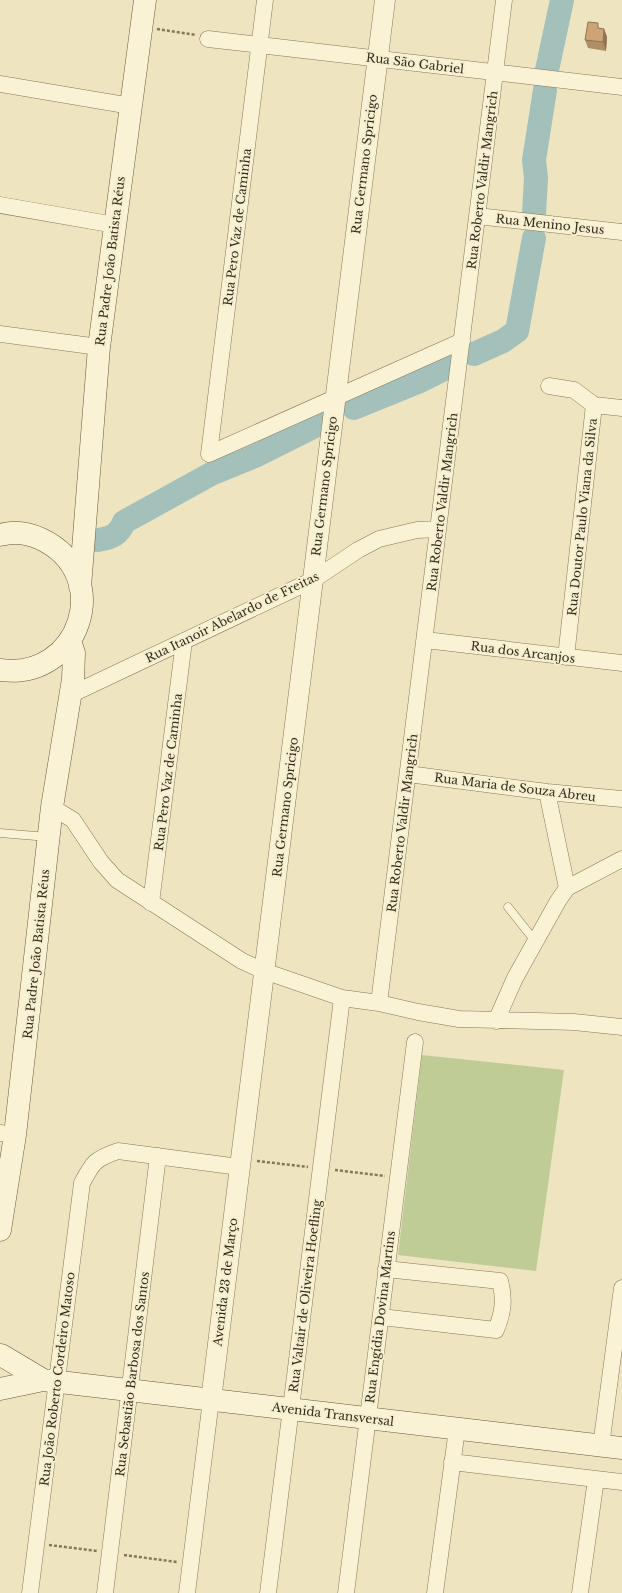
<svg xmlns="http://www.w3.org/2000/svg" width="622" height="1593" font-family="'Libre Baskerville',serif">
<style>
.green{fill:#bfcc95}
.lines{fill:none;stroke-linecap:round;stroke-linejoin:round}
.river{stroke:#a3c0bb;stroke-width:24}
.service-casing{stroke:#877658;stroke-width:9}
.minor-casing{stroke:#877658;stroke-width:17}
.tertiary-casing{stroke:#877658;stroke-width:21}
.secondary-casing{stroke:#69573c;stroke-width:23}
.path{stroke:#877658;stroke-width:2.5;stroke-dasharray:3 2;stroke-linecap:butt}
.service{stroke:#f9f2d4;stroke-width:8}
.minor{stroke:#f9f2d4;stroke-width:16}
.tertiary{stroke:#f9f2d4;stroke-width:20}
.secondary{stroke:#f9f2d4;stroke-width:22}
.wall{fill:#af8d65}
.shaded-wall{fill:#8f7353}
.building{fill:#cca476;stroke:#8f7353}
.labels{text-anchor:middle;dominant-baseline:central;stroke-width:4;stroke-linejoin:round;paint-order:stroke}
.street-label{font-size:12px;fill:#362c1d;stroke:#f5efd0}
</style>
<rect width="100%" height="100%" fill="#eee5c0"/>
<path class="green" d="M 422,1055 L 564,1070 L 536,1271 L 398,1255 Z"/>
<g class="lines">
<path class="river" d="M 547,70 L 562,0
M 534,214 L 536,178 L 534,160 L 545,90
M 474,354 L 503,341 L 517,331 L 534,238
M 354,408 L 418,382 L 448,367
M 98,540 C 111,538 119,535 124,522 L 211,474 L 255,456 L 319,424"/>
<g class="service-casing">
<path id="service" d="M 0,833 L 48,837
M 508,907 L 535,941"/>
</g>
<g class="minor-casing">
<path id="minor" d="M 208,39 L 622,87
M 0,84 L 131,106
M 0,205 L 115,225
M 477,216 L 622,232
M 0,334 L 99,347
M 549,386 L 574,390 L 594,405
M 209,454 L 265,0
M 209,454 L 462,341
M 425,640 L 622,663
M 566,657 L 594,405 L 622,408
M 70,695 L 313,580 L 358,550 L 379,539 L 417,530 L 438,529
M 408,774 L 547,792 L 622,799
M 547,792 L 567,888
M 52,807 L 73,820 L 101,862 L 117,880 L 242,961 L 264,971 L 342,998 L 379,1003 L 418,1012 L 459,1019 L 574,1022 L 622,1027
M 151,903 L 184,641
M 379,1003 L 504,0
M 496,1021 L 515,978 L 558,901 L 567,888 L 622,859
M 0,1133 L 15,1135
M 381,1317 L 496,1330 C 503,1313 505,1299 500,1281 L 386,1269
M 601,1446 L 622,1288
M 452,1462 L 622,1482
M 30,1593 L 82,1183 C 93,1162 95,1159 118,1151 L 239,1167
M 105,1593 L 158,1156
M 187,1593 L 211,1400
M 268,1593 L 342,998
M 346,1593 L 415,1042
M 435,1593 L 457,1429
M 580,1593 L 596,1479"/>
</g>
<g class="tertiary-casing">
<path id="tertiary" d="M 211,1400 L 385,0"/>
</g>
<g class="secondary-casing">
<path id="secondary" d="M 0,535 C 14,531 28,533 41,539 C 115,574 81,681 0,670
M 80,587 L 99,347 L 145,0
M 0,1230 L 15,1135 L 52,807 L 73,679 L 74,653 L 70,641
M 1,1355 L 43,1380
M 0,1389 L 43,1380 L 622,1448"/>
</g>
<path class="path" d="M 157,29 L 196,35
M 257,1161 L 308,1167
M 335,1170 L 385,1176
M 49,1545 L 97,1551
M 124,1555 L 177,1562"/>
<use href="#service" class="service"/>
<use href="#minor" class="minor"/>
<use href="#tertiary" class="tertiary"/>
<use href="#secondary" class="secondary"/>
</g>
<path class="wall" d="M 600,28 L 604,29 L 607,37 L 606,51 L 588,48 L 585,40 Z"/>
<path class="shaded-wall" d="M 604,29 L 607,37 L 606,51 L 603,42 Z"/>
<path class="building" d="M 588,22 L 598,23 L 598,28 L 604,29 L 603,42 L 585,40 Z"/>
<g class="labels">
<g class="street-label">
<text transform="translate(415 63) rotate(7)">Rua São Gabriel</text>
<text transform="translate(364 164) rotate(-83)">Rua Germano Spricigo</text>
<text transform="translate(482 180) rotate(-83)">Rua Roberto Valdir Mangrich</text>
<text transform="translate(550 224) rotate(6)">Rua Menino Jesus</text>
<text transform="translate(237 227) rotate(-83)">Rua Pero Vaz de Caminha</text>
<text transform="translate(110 261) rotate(-83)">Rua Padre João Batista Réus</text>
<text transform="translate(324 486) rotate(-83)">Rua Germano Spricigo</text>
<text transform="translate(442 502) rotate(-83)">Rua Roberto Valdir Mangrich</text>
<text transform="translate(582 517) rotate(-84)">Rua Doutor Paulo Viana da Silva</text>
<text transform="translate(232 617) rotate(-26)">Rua Itanoir Abelardo de Freitas</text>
<text transform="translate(523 652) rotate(7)">Rua dos Arcanjos</text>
<text transform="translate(168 772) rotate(-83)">Rua Pero Vaz de Caminha</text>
<text transform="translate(515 787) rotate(7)">Rua Maria de Souza Abreu</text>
<text transform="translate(285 807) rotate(-83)">Rua Germano Spricigo</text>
<text transform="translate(402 823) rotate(-83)">Rua Roberto Valdir Mangrich</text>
<text transform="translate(36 954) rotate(-84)">Rua Padre João Batista Réus</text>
<text transform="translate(225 1282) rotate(-83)">Avenida 23 de Março</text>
<text transform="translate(305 1296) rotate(-83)">Rua Valtair de Oliveira Hoefling</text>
<text transform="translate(380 1317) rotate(-83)">Rua Engídia Dovina Martins</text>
<text transform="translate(132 1374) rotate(-83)">Rua Sebastião Barbosa dos Santos</text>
<text transform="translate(57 1379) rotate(-83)">Rua João Roberto Cordeiro Matoso</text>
<text transform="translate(333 1414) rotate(7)">Avenida Transversal</text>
</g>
</g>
</svg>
